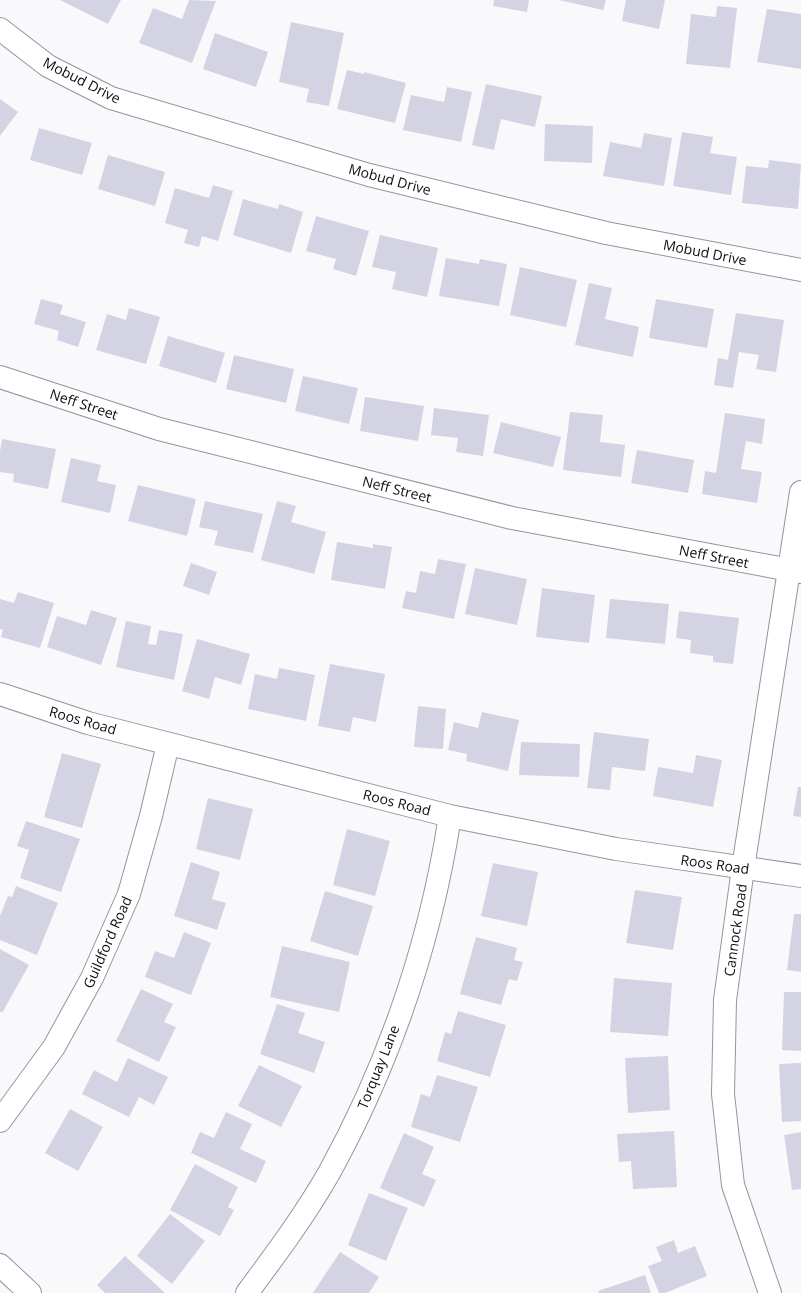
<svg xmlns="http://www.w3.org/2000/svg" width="801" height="1293" font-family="'Open Sans',sans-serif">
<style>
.building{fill:#d4d3e3}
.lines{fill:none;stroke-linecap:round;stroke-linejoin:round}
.minor-casing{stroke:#9493a2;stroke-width:24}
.minor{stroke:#fff;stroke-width:22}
.labels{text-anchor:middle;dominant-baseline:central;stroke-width:4;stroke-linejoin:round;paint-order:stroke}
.street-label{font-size:14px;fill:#0e0e13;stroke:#fff}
</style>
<rect width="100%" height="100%" fill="#f9f9fc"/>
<path class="building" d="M 60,0 L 121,0 L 108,24 Z
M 189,0 L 216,1 L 192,63 L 139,43 L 153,8 L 182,19 Z
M 494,0 L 529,0 L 527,12 L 493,6 Z
M 559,0 L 606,0 L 603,10 Z
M 626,0 L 665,0 L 659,29 L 622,21 Z
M 717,6 L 737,8 L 730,68 L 686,64 L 691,14 L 716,17 Z
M 767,9 L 801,14 L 801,69 L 757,62 Z
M 291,22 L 344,33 L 329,106 L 306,102 L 309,89 L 279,82 Z
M 215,33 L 268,52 L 256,87 L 203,69 Z
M 347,70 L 364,74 L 364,72 L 406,83 L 395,123 L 337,109 Z
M 486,84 L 542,96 L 535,127 L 501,119 L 494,150 L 472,145 Z
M 447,87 L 472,92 L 461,142 L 403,130 L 411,95 L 444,102 Z
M 0,99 L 18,112 L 0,136 Z
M 545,124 L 593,126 L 592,163 L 544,161 Z
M 39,128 L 92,143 L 82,175 L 30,160 Z
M 682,132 L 713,137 L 710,153 L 737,157 L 731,195 L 673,186 Z
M 644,133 L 672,138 L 664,186 L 603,176 L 610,142 L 641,148 Z
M 108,155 L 165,172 L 155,206 L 98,189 Z
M 769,160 L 801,164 L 798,209 L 742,203 L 746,166 L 768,168 Z
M 213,185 L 233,191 L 218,241 L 202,236 L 199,247 L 184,243 L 188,230 L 165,223 L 175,188 L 209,198 Z
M 243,199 L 278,209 L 279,204 L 303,212 L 291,253 L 233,235 Z
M 316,216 L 369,231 L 356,276 L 333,269 L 336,259 L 306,251 Z
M 380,235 L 438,248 L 427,297 L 392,289 L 396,272 L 372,267 Z
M 446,258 L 479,264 L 480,259 L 507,264 L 499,306 L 439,296 Z
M 520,267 L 577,280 L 566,327 L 510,315 Z
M 589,283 L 612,288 L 605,319 L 639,327 L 633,357 L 575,345 Z
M 41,299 L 63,305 L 60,314 L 86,322 L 78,347 L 57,340 L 59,331 L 34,324 Z
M 656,299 L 714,309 L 707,348 L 649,338 Z
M 129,308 L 160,317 L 146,364 L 96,350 L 107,314 L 126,320 Z
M 736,313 L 784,320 L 776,372 L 756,369 L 759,355 L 739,352 L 733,388 L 714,385 L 718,358 L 728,360 Z
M 168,336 L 225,353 L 216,383 L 159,366 Z
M 234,355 L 294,369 L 286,403 L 226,389 Z
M 303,376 L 358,388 L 349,424 L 295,411 Z
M 365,397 L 424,406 L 418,441 L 360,431 Z
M 434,408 L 489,415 L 483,456 L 456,452 L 458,438 L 431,435 Z
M 570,412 L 603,415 L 600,442 L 625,445 L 621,477 L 563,470 Z
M 725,413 L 765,419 L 762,444 L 746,441 L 741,469 L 762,472 L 757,503 L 702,494 L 705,471 L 716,473 Z
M 501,422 L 561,437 L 553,467 L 493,453 Z
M 2,439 L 56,449 L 48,489 L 13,482 L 14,474 L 0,472 L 0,451 Z
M 637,450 L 694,460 L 688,493 L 631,483 Z
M 71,458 L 101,465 L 97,481 L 116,485 L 110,513 L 61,502 Z
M 138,485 L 196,499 L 187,536 L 128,521 Z
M 205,501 L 263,514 L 253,553 L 214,545 L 218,531 L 199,527 Z
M 277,501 L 296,506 L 291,522 L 326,532 L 314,574 L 261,560 Z
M 337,542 L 373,548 L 373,544 L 392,547 L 385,589 L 331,580 Z
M 438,559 L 466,564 L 454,619 L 402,608 L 406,591 L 416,593 L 420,571 L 435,574 Z
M 191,563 L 217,572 L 209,595 L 183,586 Z
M 475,568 L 527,579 L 517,625 L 465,614 Z
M 542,588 L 595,595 L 589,643 L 536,637 Z
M 18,592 L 54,603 L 40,648 L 1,637 L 3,630 L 0,629 L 0,599 L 14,603 Z
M 610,599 L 669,604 L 665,644 L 606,638 Z
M 91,610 L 117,618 L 101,665 L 47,647 L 57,616 L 86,625 Z
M 679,611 L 739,618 L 733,664 L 713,662 L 713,656 L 690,653 L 691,640 L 676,638 Z
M 126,621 L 151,626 L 148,644 L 156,645 L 159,630 L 183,634 L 174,680 L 116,667 Z
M 197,639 L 250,654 L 241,685 L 215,677 L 209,699 L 182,691 Z
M 330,664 L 385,674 L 376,722 L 353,717 L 350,732 L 318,726 Z
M 279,668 L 315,675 L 306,721 L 248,709 L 255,674 L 277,679 Z
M 418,706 L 446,709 L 443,749 L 414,747 Z
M 482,712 L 519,720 L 508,771 L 466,761 L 467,754 L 448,750 L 454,722 L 478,728 Z
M 594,732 L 649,739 L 645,771 L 612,767 L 610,790 L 587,788 Z
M 521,742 L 580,744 L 579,777 L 519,775 Z
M 62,753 L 101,764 L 82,828 L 44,817 Z
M 696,755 L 722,760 L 713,807 L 653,796 L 658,767 L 693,773 Z
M 798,787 L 801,787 L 801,817 L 793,816 Z
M 208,798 L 253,809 L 240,860 L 196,849 Z
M 26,821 L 80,839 L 61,892 L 20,878 L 29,850 L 17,846 Z
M 347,829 L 390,841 L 375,896 L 333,885 Z
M 191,862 L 220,872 L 212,899 L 226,903 L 217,930 L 174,916 Z
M 493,863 L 538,872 L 527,926 L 481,916 Z
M 16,886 L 58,903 L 37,955 L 0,940 L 0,916 L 8,896 L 12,897 Z
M 635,890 L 682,897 L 673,950 L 626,943 Z
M 325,891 L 373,906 L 358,956 L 310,941 Z
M 794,914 L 801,914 L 801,972 L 787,970 Z
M 184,932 L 211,943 L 191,995 L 145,977 L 155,951 L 174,958 Z
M 476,937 L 517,948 L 514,960 L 523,962 L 517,981 L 509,979 L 501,1005 L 460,994 Z
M 282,946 L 350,962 L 339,1012 L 270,997 Z
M 0,949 L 29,965 L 2,1013 L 0,1011 Z
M 614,978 L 672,983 L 668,1036 L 610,1032 Z
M 141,989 L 173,1004 L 164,1022 L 176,1027 L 159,1062 L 116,1041 Z
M 784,992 L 801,992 L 801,1051 L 782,1050 Z
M 277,1004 L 305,1013 L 298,1033 L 325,1042 L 314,1073 L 260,1054 Z
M 458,1011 L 506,1025 L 490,1077 L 437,1061 L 445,1032 L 451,1034 Z
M 668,1056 L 670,1110 L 628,1113 L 625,1058 Z
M 128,1058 L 168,1077 L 154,1105 L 139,1097 L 129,1117 L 82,1094 L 94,1070 L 117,1082 Z
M 801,1063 L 801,1121 L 782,1122 L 779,1064 Z
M 259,1065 L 302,1086 L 281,1127 L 238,1106 Z
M 437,1075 L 478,1087 L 460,1142 L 411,1127 L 421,1094 L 430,1097 Z
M 70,1109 L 103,1127 L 78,1171 L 45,1153 Z
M 226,1112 L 252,1124 L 240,1149 L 266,1161 L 256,1183 L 191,1153 L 200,1132 L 214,1138 Z
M 674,1131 L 677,1187 L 633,1189 L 631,1161 L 619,1162 L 617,1134 Z
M 801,1132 L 801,1189 L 792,1190 L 784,1135 Z
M 404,1133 L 434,1147 L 422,1174 L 436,1180 L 424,1207 L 380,1188 Z
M 195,1164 L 238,1187 L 228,1207 L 234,1210 L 220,1236 L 170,1210 Z
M 369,1193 L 408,1208 L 386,1261 L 348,1245 Z
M 170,1214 L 205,1241 L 172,1284 L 137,1256 Z
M 674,1240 L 678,1253 L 695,1246 L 707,1276 L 665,1293 L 659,1293 L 648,1266 L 662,1261 L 656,1247 Z
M 340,1252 L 379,1277 L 369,1293 L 313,1293 Z
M 125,1256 L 165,1293 L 105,1293 L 97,1285 Z
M 645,1275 L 651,1293 L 599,1293 L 598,1291 Z"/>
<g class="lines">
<g class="minor-casing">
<path id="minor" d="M 0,29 L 48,66 L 111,98 L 369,175 L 606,233 L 801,270
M 0,377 L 159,429 L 512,518 L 801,572
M 0,694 L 88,723 L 450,816 L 616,849 L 801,876
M 0,1121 L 54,1047 L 92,978 L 129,894 L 151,816 L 168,744
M 0,1265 L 30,1293
M 247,1293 C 276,1254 305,1215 329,1173 C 390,1062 431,940 450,816
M 770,1293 L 733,1185 L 723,1094 L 725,1000 L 743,868 L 801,492"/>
</g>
<use href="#minor" class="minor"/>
</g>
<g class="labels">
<g class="street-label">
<text transform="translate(82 80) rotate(27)">Mobud Drive</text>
<text transform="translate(390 179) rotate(15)">Mobud Drive</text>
<text transform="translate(705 252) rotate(11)">Mobud Drive</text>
<text transform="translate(84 404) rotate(18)">Neff Street</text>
<text transform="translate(397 489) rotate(14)">Neff Street</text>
<text transform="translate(714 556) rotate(11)">Neff Street</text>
<text transform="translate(83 720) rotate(16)">Roos Road</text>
<text transform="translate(397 802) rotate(14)">Roos Road</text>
<text transform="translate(715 864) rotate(8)">Roos Road</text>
<text transform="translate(735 930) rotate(-82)">Cannock Road</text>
<text transform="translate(107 942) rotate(-66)">Guildford Road</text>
<text transform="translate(378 1067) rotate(-68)">Torquay Lane</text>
</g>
</g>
</svg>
